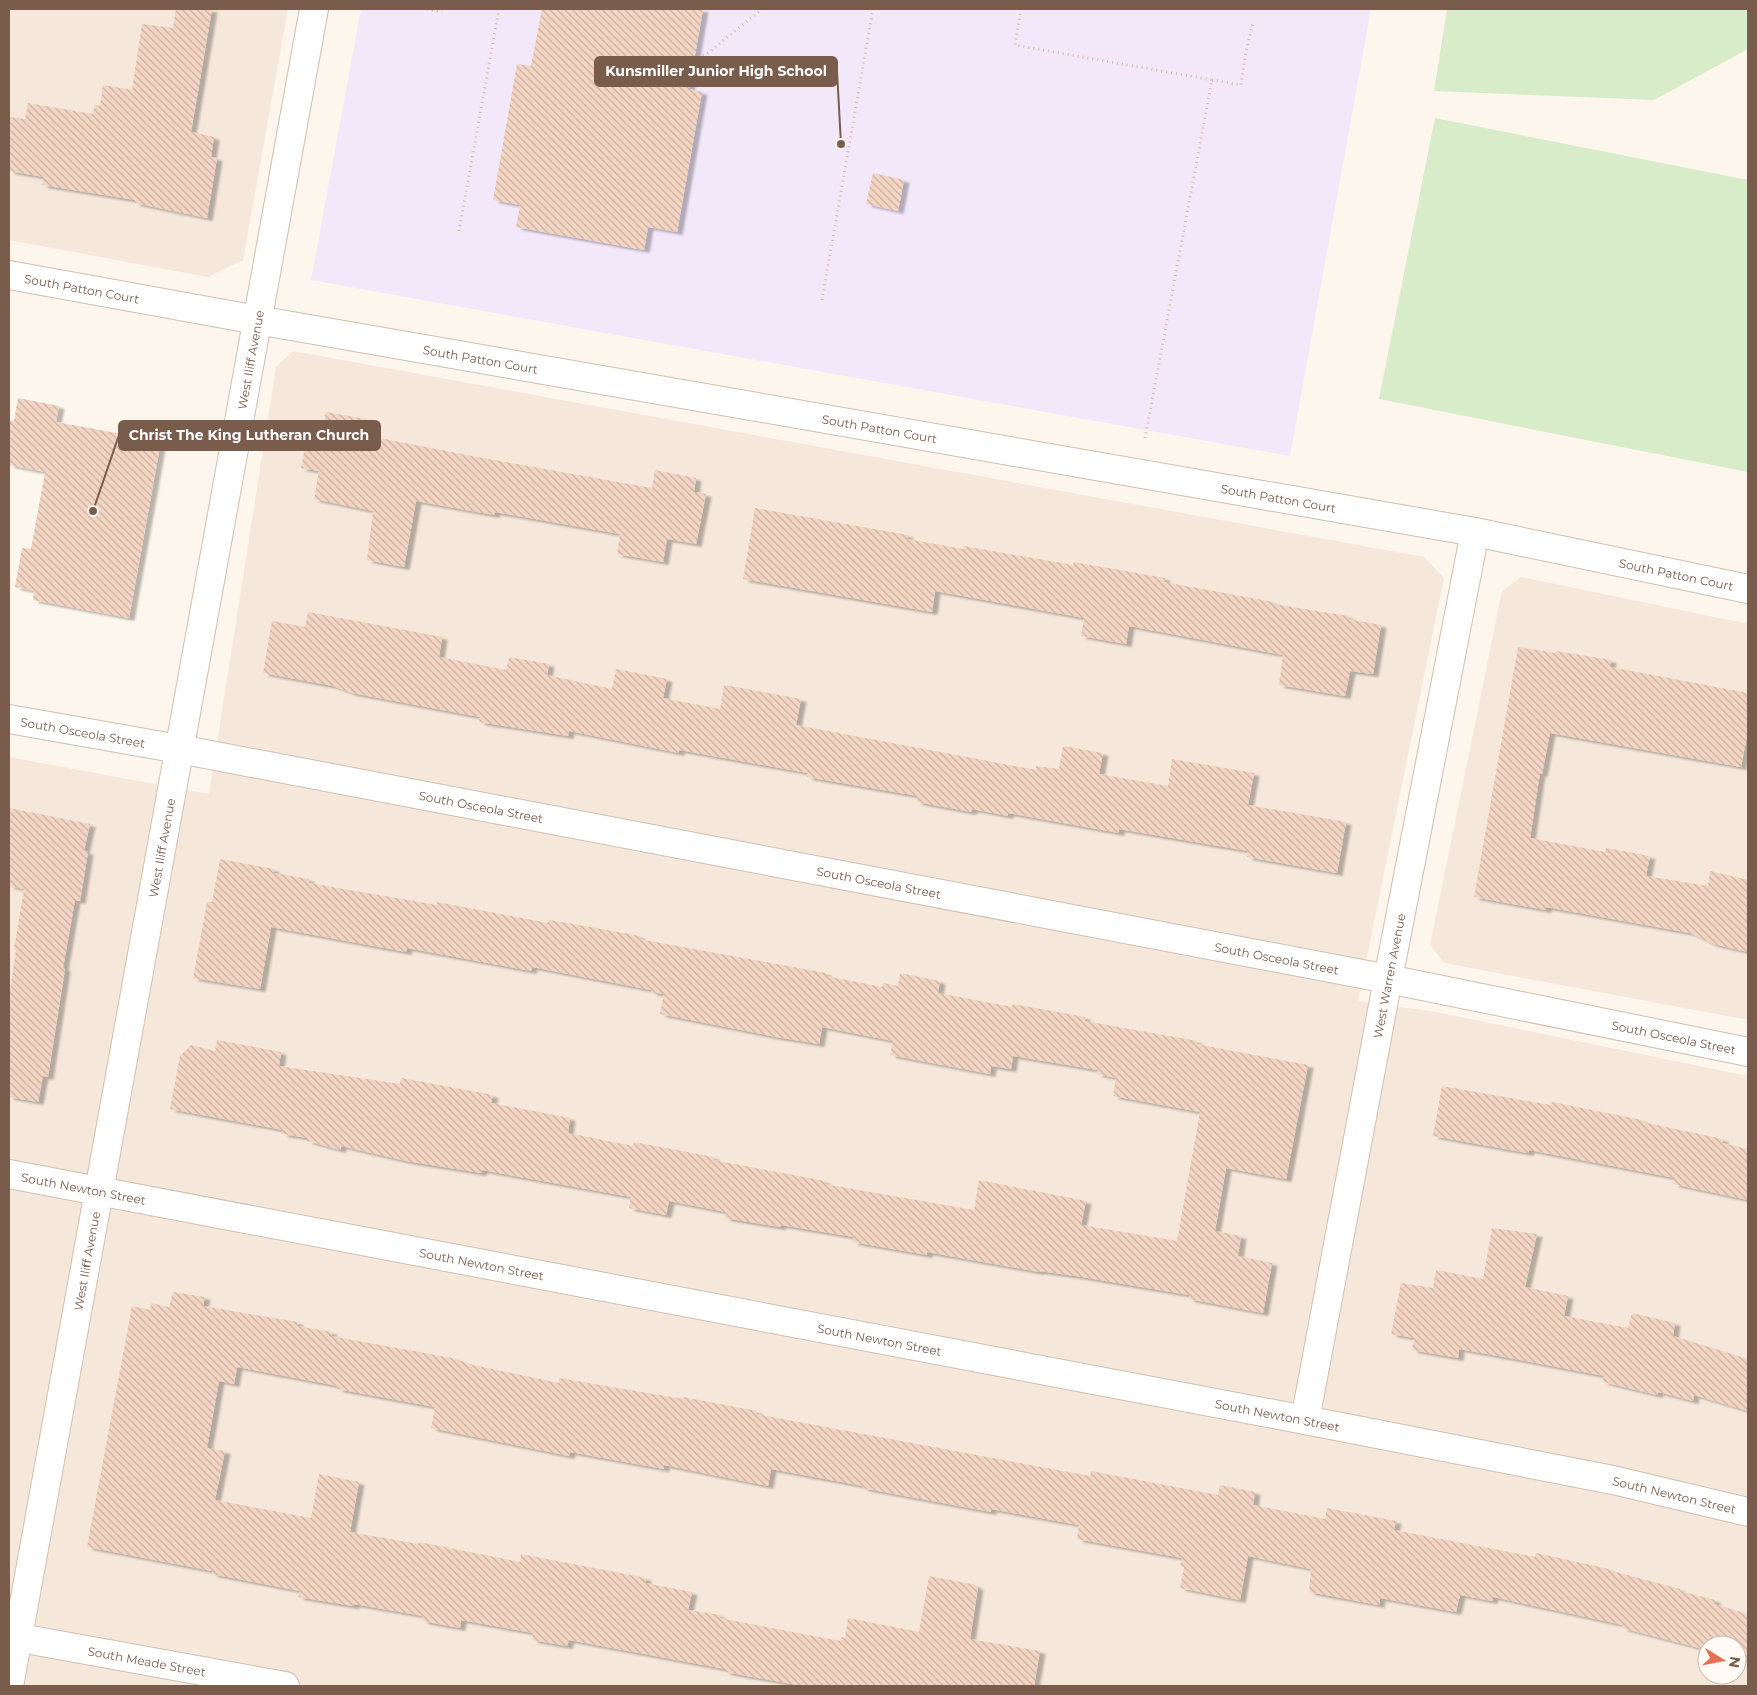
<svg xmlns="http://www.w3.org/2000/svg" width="1757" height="1695" font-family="Montserrat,sans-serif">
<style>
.residential{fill:#f5e8da;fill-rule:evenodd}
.education{fill:#f3e8fa}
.garden{fill:#d8ecc9}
.building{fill:url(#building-back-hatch);filter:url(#shadow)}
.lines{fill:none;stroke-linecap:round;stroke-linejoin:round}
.street-casing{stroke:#d1beb0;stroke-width:30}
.path{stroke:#d9b8a5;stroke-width:3;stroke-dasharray:1 4;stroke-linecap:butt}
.street{stroke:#fff;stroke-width:28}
.labels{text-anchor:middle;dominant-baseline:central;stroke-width:4.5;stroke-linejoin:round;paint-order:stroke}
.street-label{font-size:12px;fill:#7a5c4d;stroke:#fffaf3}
.leader{fill:none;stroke:#7a5c4d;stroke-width:2}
.callout-dot{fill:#7a5c4d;stroke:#fffaf3;stroke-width:2}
.callout{fill:#7a5c4d;stroke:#7a5c4d;stroke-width:2}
.callout-label{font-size:14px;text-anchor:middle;font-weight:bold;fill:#fff}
</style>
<defs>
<pattern id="building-back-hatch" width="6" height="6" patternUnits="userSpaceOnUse" patternTransform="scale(1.25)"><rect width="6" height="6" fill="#f3d5c3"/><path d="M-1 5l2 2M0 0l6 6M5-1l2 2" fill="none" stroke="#cab0a1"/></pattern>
<filter id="shadow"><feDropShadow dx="5.5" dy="3" stdDeviation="1" flood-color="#0004"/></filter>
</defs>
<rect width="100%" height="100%" fill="#fdf6ec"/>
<path class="residential" d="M 9,9 L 288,9 L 243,260 L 208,277 L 9,240 Z
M 293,351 L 1424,557 L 1444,578 L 1358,1001 L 1436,1012 L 1748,1076 L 1748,1686 L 9,1686 L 9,757 L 209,794 L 276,367 ZM 1707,1645 L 1737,1645 L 1737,1675 L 1707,1675 Z
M 1521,577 L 1748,624 L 1748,1020 L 1444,963 L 1430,945 L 1502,591 Z"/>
<path class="education" d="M 361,9 L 1371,9 L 1290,456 L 311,280 Z"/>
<path class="garden" d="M 1447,9 L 1748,9 L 1748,49 L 1654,100 L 1434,91 Z
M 1435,118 L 1748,180 L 1748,472 L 1379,399 Z"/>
<path class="building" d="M 176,9 L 212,9 L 191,132 L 214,137 L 211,157 L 217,158 L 207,218 L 135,203 L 135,200 L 42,185 L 44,177 L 9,171 L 9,117 L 25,119 L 28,103 L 93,114 L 95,105 L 100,106 L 103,85 L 132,90 L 142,24 L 173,28 Z
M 542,9 L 703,9 L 689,89 L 702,92 L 677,232 L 648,227 L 644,250 L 516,227 L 520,205 L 493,200 L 517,64 L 531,66 Z
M 873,173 L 904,180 L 898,211 L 866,204 Z
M 18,398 L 59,406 L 56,422 L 161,441 L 129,618 L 33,600 L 34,591 L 15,587 L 22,548 L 31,549 L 45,472 L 9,465 L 9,420 L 14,421 Z
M 326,412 L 366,419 L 364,435 L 477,457 L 652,488 L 655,470 L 696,478 L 694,492 L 706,494 L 696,544 L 667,539 L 663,562 L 617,554 L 620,534 L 495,512 L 494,515 L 416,501 L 404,567 L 367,560 L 373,511 L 314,499 L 319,471 L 301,468 L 309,426 L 323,428 Z
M 755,508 L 908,535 L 907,539 L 963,549 L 964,546 L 1073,565 L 1074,562 L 1165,578 L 1164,582 L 1274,602 L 1273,604 L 1348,616 L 1348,619 L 1381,625 L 1373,674 L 1350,671 L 1345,696 L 1279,685 L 1283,655 L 1129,626 L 1126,644 L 1081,636 L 1084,618 L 935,591 L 932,612 L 743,579 Z
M 308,612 L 442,637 L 439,657 L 506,670 L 509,657 L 549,664 L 547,675 L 612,689 L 616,669 L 667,679 L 663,698 L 720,709 L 724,685 L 801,699 L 796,725 L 1036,770 L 1036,766 L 1059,769 L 1063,746 L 1103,753 L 1099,774 L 1168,786 L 1172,759 L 1254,773 L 1248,805 L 1346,822 L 1337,873 L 1247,857 L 1248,851 L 1119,829 L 1119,833 L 1008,813 L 1008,816 L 972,809 L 971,812 L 917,802 L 918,796 L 807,777 L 808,773 L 679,750 L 679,753 L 569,731 L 568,736 L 479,722 L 480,717 L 352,693 L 333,686 L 263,673 L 272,621 L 305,627 Z
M 1518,647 L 1555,653 L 1556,651 L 1611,660 L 1610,667 L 1748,693 L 1748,730 L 1741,767 L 1550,733 L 1542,774 L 1540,773 L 1530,838 L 1605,852 L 1606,848 L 1650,856 L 1646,876 L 1708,886 L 1710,871 L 1748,880 L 1748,952 L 1713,944 L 1690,933 L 1546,907 L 1546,910 L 1474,897 Z
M 9,808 L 90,824 L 84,851 L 88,852 L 80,901 L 75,900 L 63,968 L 65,969 L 48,1077 L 43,1076 L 38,1102 L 9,1097 L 9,998 L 16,950 L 14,949 L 24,889 L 9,886 Z
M 220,859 L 274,869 L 274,873 L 309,879 L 309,883 L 437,905 L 437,902 L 548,923 L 549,920 L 568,923 L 640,936 L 639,939 L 826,973 L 826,976 L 882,987 L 883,983 L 898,986 L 900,973 L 940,981 L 938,993 L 1012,1007 L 1013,1004 L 1085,1017 L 1085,1021 L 1197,1041 L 1196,1044 L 1308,1065 L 1286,1179 L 1226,1168 L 1215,1231 L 1241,1236 L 1238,1256 L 1272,1263 L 1263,1313 L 1189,1299 L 1189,1295 L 1076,1276 L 1039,1271 L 1039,1272 L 927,1252 L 927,1255 L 853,1242 L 854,1237 L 781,1225 L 780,1227 L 725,1218 L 726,1212 L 669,1201 L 666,1215 L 629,1208 L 631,1197 L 482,1170 L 481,1173 L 406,1161 L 341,1146 L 340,1150 L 307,1141 L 308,1138 L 282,1134 L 283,1130 L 170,1109 L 180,1056 L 191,1045 L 215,1051 L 217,1040 L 281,1052 L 279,1066 L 400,1084 L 401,1078 L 493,1095 L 491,1103 L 570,1118 L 568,1133 L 633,1146 L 634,1142 L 714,1157 L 713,1160 L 825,1181 L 824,1184 L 974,1210 L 979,1180 L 1086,1201 L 1081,1225 L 1177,1241 L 1200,1112 L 1113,1096 L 1116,1078 L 1097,1074 L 1098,1070 L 1013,1056 L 1011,1069 L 991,1066 L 990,1074 L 890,1055 L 893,1041 L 822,1027 L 819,1044 L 776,1037 L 660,1014 L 664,994 L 651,992 L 651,990 L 532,967 L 531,971 L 407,948 L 406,952 L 271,927 L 260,989 L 193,978 L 207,902 L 212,902 Z
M 1442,1086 L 1551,1105 L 1552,1102 L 1642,1120 L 1642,1122 L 1723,1139 L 1722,1143 L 1748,1149 L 1748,1200 L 1673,1184 L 1675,1178 L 1529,1150 L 1528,1153 L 1433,1136 Z
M 1492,1228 L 1537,1234 L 1525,1287 L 1568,1296 L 1564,1316 L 1628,1328 L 1632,1313 L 1675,1323 L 1673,1336 L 1748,1359 L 1748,1411 L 1694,1395 L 1693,1401 L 1658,1392 L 1657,1395 L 1603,1382 L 1604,1376 L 1515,1359 L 1459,1349 L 1458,1358 L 1412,1350 L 1414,1338 L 1391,1334 L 1401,1283 L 1433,1288 L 1436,1270 L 1483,1279 Z
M 173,1292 L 205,1297 L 203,1306 L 298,1322 L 297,1326 L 332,1332 L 331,1336 L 452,1358 L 473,1365 L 559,1383 L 559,1378 L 683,1399 L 683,1397 L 757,1411 L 756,1414 L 1090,1476 L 1091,1471 L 1218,1495 L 1220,1485 L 1255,1492 L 1253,1505 L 1325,1519 L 1327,1508 L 1396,1521 L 1394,1530 L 1535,1557 L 1536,1553 L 1609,1569 L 1608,1570 L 1680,1589 L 1680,1591 L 1715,1600 L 1714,1604 L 1748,1614 L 1748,1661 L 1737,1658 L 1737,1645 L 1707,1645 L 1707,1650 L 1622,1628 L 1623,1625 L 1493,1597 L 1492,1601 L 1460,1595 L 1456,1612 L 1380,1598 L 1379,1605 L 1309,1592 L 1311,1569 L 1248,1556 L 1240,1600 L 1180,1588 L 1184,1567 L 1180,1566 L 1182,1558 L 1077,1539 L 1079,1525 L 991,1509 L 991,1512 L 862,1488 L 863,1486 L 771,1469 L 768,1486 L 664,1465 L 664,1469 L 570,1452 L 569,1456 L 431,1428 L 435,1407 L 337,1389 L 338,1386 L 237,1367 L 234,1384 L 219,1381 L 207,1448 L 225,1451 L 215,1500 L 311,1518 L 319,1474 L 359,1482 L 350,1532 L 418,1544 L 419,1542 L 520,1562 L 521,1554 L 646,1578 L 645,1583 L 692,1592 L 688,1610 L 720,1615 L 719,1618 L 840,1641 L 841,1637 L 845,1638 L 848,1618 L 919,1632 L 929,1576 L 976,1585 L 975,1587 L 978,1587 L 970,1639 L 1040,1651 L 1034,1686 L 803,1686 L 725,1672 L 725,1669 L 569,1640 L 567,1646 L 532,1640 L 533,1633 L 461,1620 L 460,1628 L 422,1621 L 423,1616 L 354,1604 L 353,1606 L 298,1597 L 300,1591 L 212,1574 L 212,1571 L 87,1547 L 132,1306 L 150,1310 L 151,1303 L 169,1307 Z"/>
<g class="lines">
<g class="street-casing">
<g id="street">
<path id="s1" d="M 9,275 L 257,320 L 1475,532 L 1748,589"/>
<path id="s2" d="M 9,719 L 179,749 L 1388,979 L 1748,1052"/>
<path id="s3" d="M 9,1174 L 1305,1420 L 1613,1480 L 1748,1512"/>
<path id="s4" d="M 1305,1420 L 1388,979 L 1475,532"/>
<path id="s5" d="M 9,1636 L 285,1686"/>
<path id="s6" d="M 9,1686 L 314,9"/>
</g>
</g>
<path class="path" d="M 427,9 L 442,12
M 1021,9 L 1015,45 L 1212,80 L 1145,438
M 694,60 L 708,53 L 762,9
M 1212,80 L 1241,85 L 1246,51 L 1253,23
M 459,231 L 499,9
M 822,300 L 873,9"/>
<use href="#street" class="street"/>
</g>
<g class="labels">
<g class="street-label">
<text stroke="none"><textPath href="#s1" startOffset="74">South Patton Court</textPath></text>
<text stroke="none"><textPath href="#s1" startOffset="479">South Patton Court</textPath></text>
<text stroke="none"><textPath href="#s6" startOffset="1348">West Iliff Avenue</textPath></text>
<text stroke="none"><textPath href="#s1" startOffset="884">South Patton Court</textPath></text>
<text stroke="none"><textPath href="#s1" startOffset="1289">South Patton Court</textPath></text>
<text stroke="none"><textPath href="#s1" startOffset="1694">South Patton Court</textPath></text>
<text stroke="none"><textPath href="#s2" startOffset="75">South Osceola Street</textPath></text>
<text stroke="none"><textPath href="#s2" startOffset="480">South Osceola Street</textPath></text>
<text stroke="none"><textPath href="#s6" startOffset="852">West Iliff Avenue</textPath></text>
<text stroke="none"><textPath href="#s2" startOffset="885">South Osceola Street</textPath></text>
<text stroke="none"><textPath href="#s2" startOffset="1290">South Osceola Street</textPath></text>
<text stroke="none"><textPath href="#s4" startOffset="452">West Warren Avenue</textPath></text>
<text stroke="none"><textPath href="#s2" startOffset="1695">South Osceola Street</textPath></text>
<text stroke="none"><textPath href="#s3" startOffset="76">South Newton Street</textPath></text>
<text stroke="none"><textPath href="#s6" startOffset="432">West Iliff Avenue</textPath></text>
<text stroke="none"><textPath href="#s3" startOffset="481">South Newton Street</textPath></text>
<text stroke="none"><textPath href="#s3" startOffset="886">South Newton Street</textPath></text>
<text stroke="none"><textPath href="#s3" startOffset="1291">South Newton Street</textPath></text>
<text stroke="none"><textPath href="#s3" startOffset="1696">South Newton Street</textPath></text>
<text stroke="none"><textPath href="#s5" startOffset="140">South Meade Street</textPath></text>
</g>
</g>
<path class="leader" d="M841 144L837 71M93 511L119 435"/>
<g class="callout-dot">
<circle cx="841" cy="144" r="5"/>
<circle cx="93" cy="511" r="5"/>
</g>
<g class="callout">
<rect x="595" y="57" width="242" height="29" rx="5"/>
<rect x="119" y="421" width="261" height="29" rx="5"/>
</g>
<g class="callout-label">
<text x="716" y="76">Kunsmiller Junior High School</text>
<text x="249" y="440">Christ The King Lutheran Church</text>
</g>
<rect width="1757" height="1695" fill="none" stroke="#7a5c4d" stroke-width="20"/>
<g transform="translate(1722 1660) rotate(100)"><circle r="24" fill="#fffaf3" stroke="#cabbb1"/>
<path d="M0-4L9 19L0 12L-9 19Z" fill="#e76f51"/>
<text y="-8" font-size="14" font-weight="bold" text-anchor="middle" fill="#7a5c4d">N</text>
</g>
</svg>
